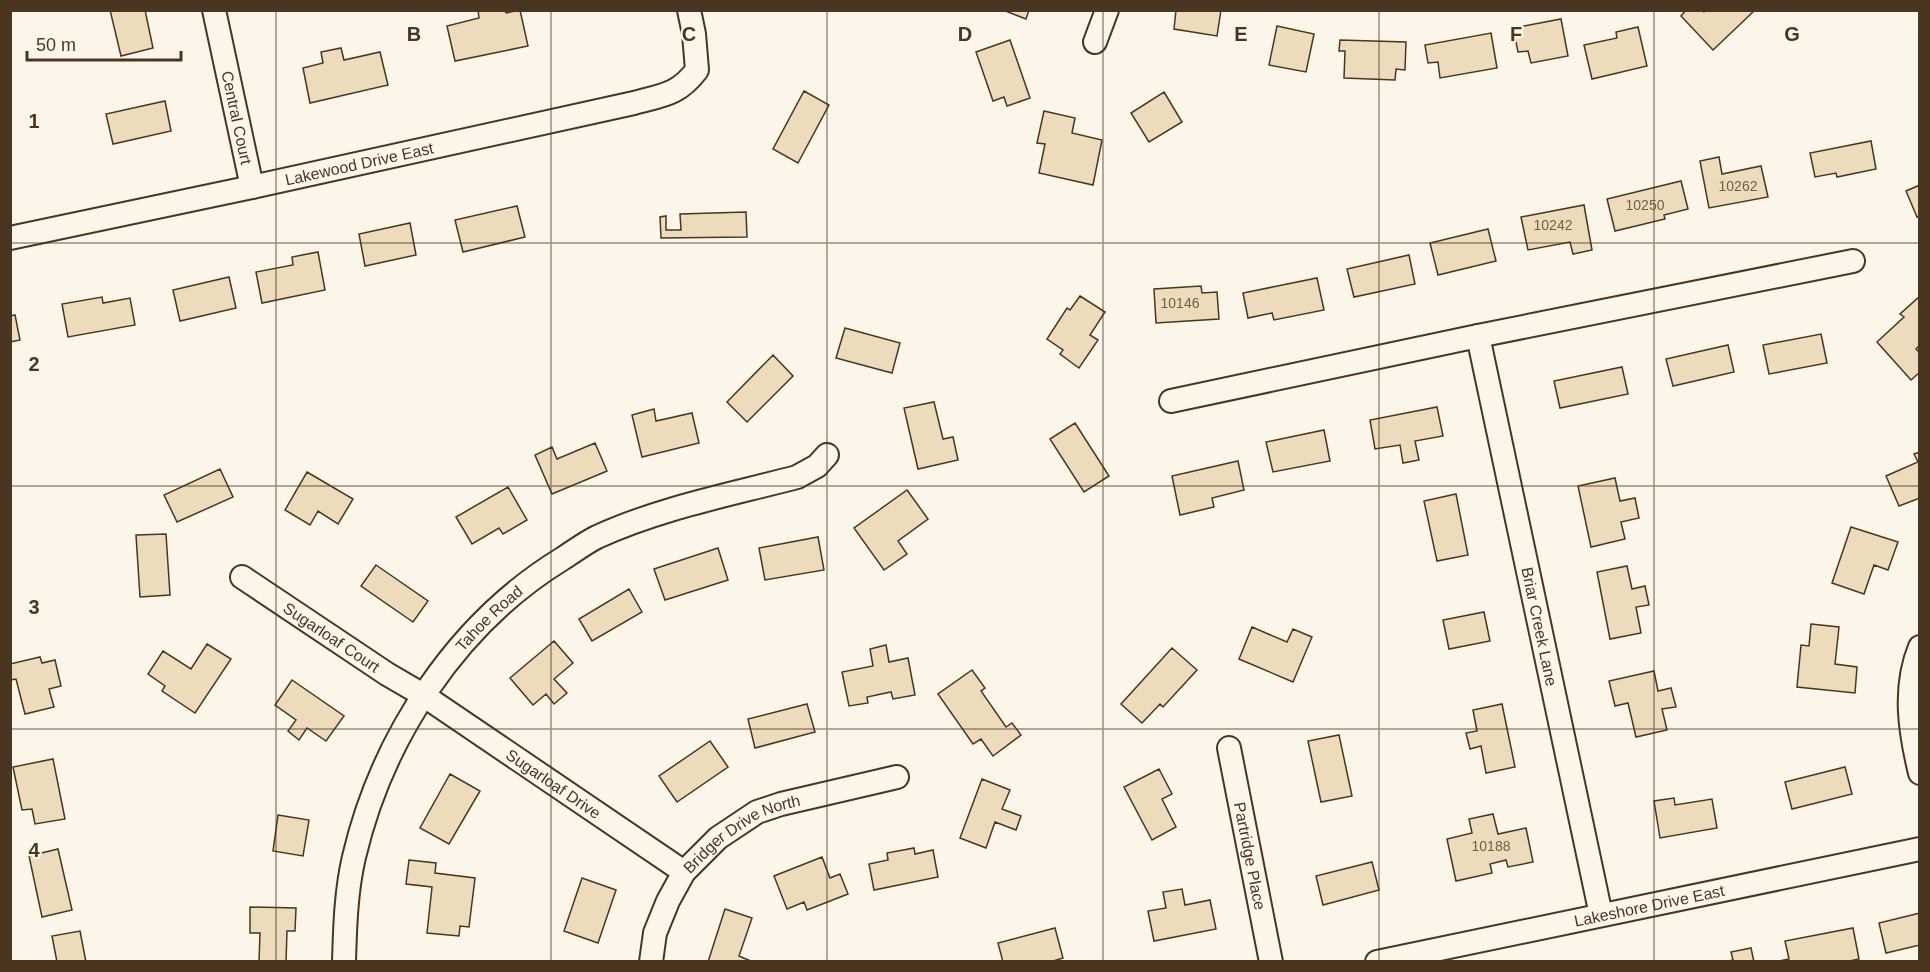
<svg xmlns="http://www.w3.org/2000/svg" width="1930" height="972" font-family="Helvetica,sans-serif">
<style>
.building{fill:#ecdcbc;stroke:#4a3520;stroke-width:1.5}
.lines{fill:none;stroke-linecap:round;stroke-linejoin:round}
.minor-casing{stroke:#4a3520;stroke-width:26}
.minor{stroke:#fbf6e9;stroke-width:22}
.grid{fill:none;stroke:#4a3520;stroke-width:1.5;stroke-opacity:0.55}
.labels{text-anchor:middle;dominant-baseline:central;stroke-width:4.5;stroke-linejoin:round;paint-order:stroke}
.number-label{font-size:14px;fill:#725f47}
.street-label{font-size:16px;fill:#4a3520;stroke:#fbf6e9}
.grid-label{font-size:20px;text-anchor:middle;font-weight:bold;fill:#4a3520;stroke:#fbf6e9;stroke-width:4.5;stroke-linejoin:round;paint-order:stroke}
</style>
<rect width="100%" height="100%" fill="#fbf6e9"/>
<path class="building" d="M 110,10 L 145,10 L 153,48 L 121,56 Z
M 478,10 L 505,10 L 506,13 L 520,10 L 528,46 L 455,61 L 447,26 L 479,18 Z
M 1003,10 L 1029,10 L 1026,19 Z
M 1176,10 L 1221,10 L 1217,36 L 1174,29 Z
M 1686,10 L 1702,10 L 1704,12 L 1706,10 L 1754,11 L 1713,50 L 1681,16 Z
M 1561,19 L 1568,56 L 1531,63 L 1528,51 L 1518,52 L 1513,28 Z
M 1277,26 L 1314,34 L 1306,72 L 1269,65 Z
M 1638,27 L 1647,66 L 1592,79 L 1584,45 L 1617,38 L 1616,32 Z
M 1491,33 L 1497,68 L 1440,78 L 1438,62 L 1428,63 L 1425,45 Z
M 1010,40 L 1030,98 L 1007,106 L 1004,97 L 993,101 L 976,52 Z
M 1340,40 L 1406,42 L 1405,70 L 1396,69 L 1395,80 L 1344,78 L 1345,51 L 1339,51 Z
M 341,48 L 344,60 L 380,52 L 388,85 L 310,103 L 303,68 L 323,63 L 321,52 Z
M 804,91 L 829,105 L 798,163 L 773,149 Z
M 1164,92 L 1182,122 L 1149,142 L 1131,113 Z
M 165,101 L 171,131 L 113,144 L 106,114 Z
M 1044,111 L 1075,118 L 1072,133 L 1102,140 L 1093,185 L 1039,173 L 1045,144 L 1037,143 Z
M 1871,141 L 1876,169 L 1837,177 L 1836,173 L 1815,177 L 1810,153 Z
M 1719,157 L 1722,174 L 1761,166 L 1768,197 L 1709,208 L 1700,161 Z
M 1681,181 L 1688,209 L 1664,215 L 1665,219 L 1615,231 L 1607,199 Z
M 1920,185 L 1920,216 L 1917,217 L 1906,191 Z
M 1584,205 L 1592,250 L 1573,254 L 1570,242 L 1528,250 L 1521,217 Z
M 517,206 L 525,237 L 463,252 L 455,220 Z
M 746,212 L 747,237 L 661,238 L 660,217 L 666,216 L 666,230 L 681,230 L 680,214 Z
M 410,223 L 416,255 L 365,266 L 359,234 Z
M 1488,229 L 1496,261 L 1438,275 L 1430,243 Z
M 318,252 L 325,290 L 262,303 L 256,272 L 293,265 L 292,257 Z
M 1409,255 L 1415,284 L 1354,297 L 1347,269 Z
M 229,277 L 236,308 L 180,321 L 173,290 Z
M 1317,278 L 1324,310 L 1274,320 L 1272,313 L 1248,318 L 1243,293 Z
M 1201,286 L 1202,293 L 1217,292 L 1219,319 L 1156,323 L 1154,289 Z
M 1080,296 L 1105,312 L 1090,335 L 1098,340 L 1079,368 L 1060,354 L 1063,350 L 1047,339 L 1067,308 L 1070,310 Z
M 102,297 L 103,303 L 130,298 L 135,325 L 68,337 L 62,304 Z
M 1919,297 L 1920,345 L 1916,349 L 1920,353 L 1920,372 L 1911,380 L 1877,342 L 1904,317 L 1900,314 Z
M 15,315 L 20,340 L 10,342 L 10,316 Z
M 845,328 L 900,343 L 892,373 L 836,358 Z
M 1821,334 L 1827,363 L 1769,374 L 1763,345 Z
M 1728,345 L 1734,372 L 1673,386 L 1666,359 Z
M 773,355 L 793,376 L 747,422 L 727,402 Z
M 1622,367 L 1628,394 L 1560,408 L 1554,381 Z
M 934,402 L 943,439 L 953,437 L 958,460 L 918,469 L 904,408 Z
M 1437,407 L 1443,436 L 1415,441 L 1419,460 L 1403,463 L 1400,445 L 1375,449 L 1370,420 Z
M 654,409 L 656,421 L 692,413 L 699,443 L 642,457 L 632,415 Z
M 1075,423 L 1109,476 L 1084,492 L 1050,439 Z
M 1324,430 L 1330,461 L 1273,472 L 1266,442 Z
M 595,443 L 607,471 L 552,494 L 535,455 L 552,447 L 557,459 Z
M 1920,452 L 1920,498 L 1899,506 L 1886,476 L 1918,462 L 1914,454 Z
M 1238,461 L 1244,490 L 1212,498 L 1214,507 L 1180,515 L 1172,476 Z
M 220,469 L 233,497 L 177,522 L 164,495 Z
M 307,472 L 353,499 L 338,524 L 318,511 L 310,525 L 285,510 Z
M 1615,478 L 1620,501 L 1635,498 L 1639,518 L 1621,522 L 1625,539 L 1591,547 L 1578,486 Z
M 508,487 L 527,520 L 503,534 L 499,528 L 472,544 L 456,517 Z
M 907,490 L 928,519 L 898,541 L 907,554 L 884,570 L 854,528 Z
M 1456,494 L 1468,555 L 1437,561 L 1424,501 Z
M 1851,527 L 1898,542 L 1888,570 L 1874,565 L 1864,594 L 1832,583 Z
M 166,534 L 170,595 L 140,597 L 136,535 Z
M 818,537 L 824,570 L 765,580 L 759,548 Z
M 718,548 L 728,580 L 665,600 L 654,569 Z
M 376,565 L 428,601 L 413,622 L 361,586 Z
M 1627,566 L 1632,589 L 1645,586 L 1649,605 L 1636,607 L 1641,633 L 1610,639 L 1597,572 Z
M 629,589 L 642,612 L 592,641 L 579,619 Z
M 1484,612 L 1490,641 L 1449,649 L 1443,620 Z
M 1811,624 L 1839,627 L 1835,664 L 1857,667 L 1855,693 L 1797,687 L 1801,645 L 1809,646 Z
M 1252,627 L 1287,642 L 1293,629 L 1312,637 L 1293,682 L 1239,659 Z
M 554,641 L 573,663 L 554,679 L 567,693 L 554,704 L 546,694 L 533,705 L 510,678 Z
M 207,644 L 231,659 L 195,713 L 162,691 L 165,686 L 148,674 L 163,651 L 191,669 Z
M 886,645 L 889,662 L 908,658 L 915,695 L 893,699 L 891,692 L 867,697 L 868,703 L 849,706 L 842,672 L 873,666 L 870,649 Z
M 1172,648 L 1197,670 L 1163,707 L 1160,704 L 1142,723 L 1121,704 Z
M 40,657 L 42,663 L 55,660 L 61,686 L 49,689 L 54,707 L 25,714 L 16,679 L 10,680 L 10,664 Z
M 972,670 L 985,688 L 981,691 L 1006,727 L 1012,723 L 1021,735 L 993,756 L 981,739 L 973,744 L 938,694 Z
M 1654,671 L 1658,691 L 1671,688 L 1676,707 L 1662,709 L 1667,730 L 1636,737 L 1628,703 L 1615,706 L 1609,681 Z
M 292,680 L 344,716 L 326,741 L 307,728 L 299,740 L 288,731 L 296,720 L 275,705 Z
M 807,704 L 815,732 L 755,748 L 748,719 Z
M 1502,704 L 1515,767 L 1486,773 L 1481,746 L 1470,749 L 1466,733 L 1477,731 L 1473,710 Z
M 1339,735 L 1352,796 L 1321,802 L 1308,741 Z
M 710,741 L 728,767 L 677,802 L 659,776 Z
M 53,759 L 65,819 L 35,824 L 32,809 L 22,810 L 13,767 Z
M 1845,767 L 1852,794 L 1792,809 L 1785,782 Z
M 1159,769 L 1172,794 L 1162,799 L 1176,827 L 1152,840 L 1124,787 Z
M 450,774 L 480,791 L 449,844 L 420,828 Z
M 982,779 L 1010,790 L 1002,809 L 1021,816 L 1016,830 L 995,822 L 986,848 L 960,838 Z
M 1674,798 L 1675,805 L 1712,799 L 1717,828 L 1660,838 L 1654,801 Z
M 1493,814 L 1498,834 L 1526,828 L 1533,862 L 1508,867 L 1506,860 L 1490,864 L 1492,873 L 1456,881 L 1447,839 L 1472,833 L 1469,819 Z
M 278,815 L 309,820 L 303,856 L 273,851 Z
M 914,848 L 915,854 L 933,850 L 938,877 L 874,890 L 869,864 L 888,860 L 887,853 Z
M 58,849 L 72,910 L 42,917 L 29,856 Z
M 822,857 L 830,878 L 840,874 L 848,894 L 807,910 L 804,902 L 787,909 L 774,876 Z
M 409,860 L 436,863 L 435,873 L 475,878 L 469,927 L 460,926 L 459,936 L 427,933 L 432,887 L 406,884 Z
M 1372,862 L 1379,890 L 1323,905 L 1316,876 Z
M 582,878 L 616,890 L 598,943 L 564,931 Z
M 1182,889 L 1185,905 L 1210,900 L 1216,929 L 1154,941 L 1148,911 L 1166,908 L 1163,892 Z
M 250,907 L 296,908 L 295,931 L 287,931 L 286,962 L 259,962 L 260,933 L 250,933 Z
M 725,909 L 752,918 L 739,956 L 753,962 L 708,962 Z
M 1920,913 L 1920,945 L 1886,953 L 1879,923 Z
M 1055,928 L 1063,958 L 1050,962 L 1003,962 L 998,943 Z
M 1853,928 L 1859,959 L 1845,962 L 1775,962 L 1789,959 L 1785,941 Z
M 80,931 L 86,962 L 57,962 L 52,936 Z
M 1751,948 L 1754,962 L 1723,962 L 1733,960 L 1731,952 Z"/>
<g class="lines">
<g class="minor-casing">
<g id="minor">
<path id="s1" d="M 214,10 L 252,187"/>
<path d="M 1095,42 L 1107,10"/>
<path id="s2" d="M 10,238 L 252,187 L 634,103 C 663,95 678,95 697,70 L 694,34 L 689,10"/>
<path id="s3" d="M 1478,336 L 1601,915"/>
<path d="M 1171,401 L 1478,336 L 1853,261"/>
<path id="s4" d="M 242,577 L 387,674 L 423,695 L 684,872"/>
<path d="M 1920,647 C 1903,688 1910,732 1920,773"/>
<path id="s5" d="M 1229,748 L 1271,962"/>
<path id="s6" d="M 344,962 C 345,927 346,891 354,857 C 382,738 456,624 562,559 C 573,552 585,543 597,537 C 660,508 729,495 797,477 L 817,466 L 827,455"/>
<path id="s7" d="M 651,962 L 655,933 L 668,901 L 684,872 L 718,838 L 757,812 L 781,804 L 897,777"/>
<path id="s8" d="M 1377,962 L 1920,849"/>
</g>
</g>
<use href="#minor" class="minor"/>
</g>
<path class="grid" d="M 276,10 L 276,962M 551,10 L 551,962M 827,10 L 827,962M 1103,10 L 1103,962M 1379,10 L 1379,962M 1654,10 L 1654,962M 10,243 L 1920,243M 10,486 L 1920,486M 10,729 L 1920,729"/>
<g class="labels">
<g class="number-label">
<text x="1738" y="186">10262</text>
<text x="1645" y="205">10250</text>
<text x="1553" y="225">10242</text>
<text x="1180" y="303">10146</text>
<text x="1491" y="846">10188</text>
</g>
<g class="street-label">
<text stroke="none"><textPath href="#s1" startOffset="110">Central Court</textPath></text>
<text stroke="none"><textPath href="#s2" startOffset="357">Lakewood Drive East</textPath></text>
<text stroke="none"><textPath href="#s6" startOffset="384">Tahoe Road</textPath></text>
<text stroke="none"><textPath href="#s3" startOffset="297">Briar Creek Lane</textPath></text>
<text stroke="none"><textPath href="#s4" startOffset="108">Sugarloaf Court</textPath></text>
<text stroke="none"><textPath href="#s4" startOffset="374">Sugarloaf Drive</textPath></text>
<text stroke="none"><textPath href="#s7" startOffset="168">Bridger Drive North</textPath></text>
<text stroke="none"><textPath href="#s5" startOffset="110">Partridge Place</textPath></text>
<text stroke="none"><textPath href="#s8" startOffset="278">Lakeshore Drive East</textPath></text>
</g>
</g>
<g class="grid-label">
<text x="414" y="41">B</text>
<text x="689" y="41">C</text>
<text x="965" y="41">D</text>
<text x="1241" y="41">E</text>
<text x="1516" y="41">F</text>
<text x="1792" y="41">G</text>
<text x="34" y="128">1</text>
<text x="34" y="371">2</text>
<text x="34" y="614">3</text>
<text x="34" y="857">4</text>
</g>
<rect width="1930" height="972" fill="none" stroke="#4a3520" stroke-width="24"/>
<path d="M27 51v9h154v-9" fill="none" stroke="#4a3520" stroke-width="3"/>
<text x="36" y="51" font-size="18" fill="#4a3520" stroke="#fbf6e9" stroke-width="4.5" paint-order="stroke">50 m</text>
</svg>
